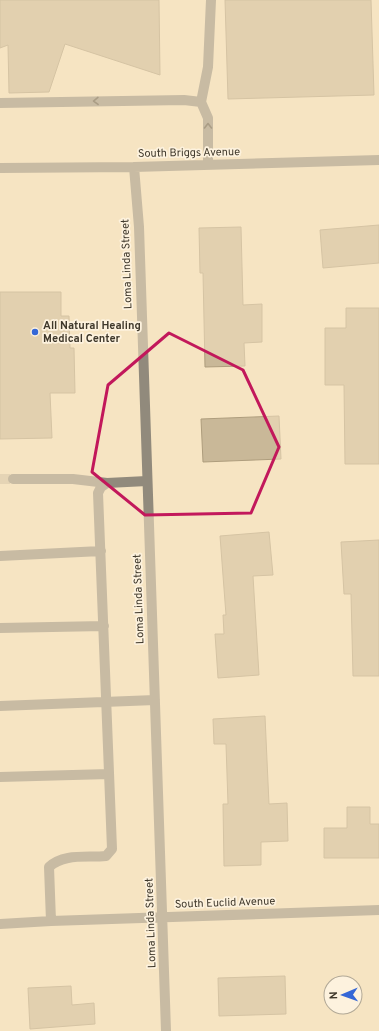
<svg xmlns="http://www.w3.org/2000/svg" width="379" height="1031" font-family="Overpass,sans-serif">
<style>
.building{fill:#c9b898;stroke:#ae9d7d}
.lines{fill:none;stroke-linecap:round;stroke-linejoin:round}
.minor-tunnel{stroke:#d1c2a4;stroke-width:10;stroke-dasharray:10 5;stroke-linecap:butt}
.minor{stroke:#918a7c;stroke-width:10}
.oneway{stroke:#4f483b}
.marked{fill:none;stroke:#c2185b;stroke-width:3;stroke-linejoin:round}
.poi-dot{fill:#3567d6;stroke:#fdf2de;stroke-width:1.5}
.labels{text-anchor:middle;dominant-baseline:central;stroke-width:3.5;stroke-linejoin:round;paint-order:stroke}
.street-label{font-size:11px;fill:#3f382b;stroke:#fdf2de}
.poi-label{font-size:11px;font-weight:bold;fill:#3f382b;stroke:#fdf2de;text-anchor:start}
</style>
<rect width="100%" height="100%" fill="#f6e4c2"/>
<path class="building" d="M 0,0 L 159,0 L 160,75 L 65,44 L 49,92 L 9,93 L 8,45 L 0,48 Z
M 225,0 L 371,0 L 374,95 L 228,99 Z
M 379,225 L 379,263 L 323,268 L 320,230 Z
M 241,227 L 243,305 L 262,304 L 262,342 L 244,343 L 245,366 L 205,367 L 203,273 L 200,273 L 199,228 Z
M 0,292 L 61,292 L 61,316 L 69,316 L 70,348 L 74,348 L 75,393 L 50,393 L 52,438 L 0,439 Z
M 346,308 L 379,308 L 379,464 L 345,464 L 344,385 L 325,385 L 325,328 L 346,328 Z
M 279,416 L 281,459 L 203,462 L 201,419 Z
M 269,532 L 273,575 L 253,576 L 259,675 L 218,678 L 215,634 L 224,634 L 223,615 L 226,615 L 220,536 Z
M 379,540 L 379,676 L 353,676 L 351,594 L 344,594 L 341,542 Z
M 265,716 L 269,804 L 287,803 L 288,841 L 261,842 L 261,865 L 224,866 L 223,804 L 228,804 L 226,744 L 214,744 L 213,719 Z
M 347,807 L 370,807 L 370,824 L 379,824 L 379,858 L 324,858 L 324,828 L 347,828 Z
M 285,976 L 286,1014 L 219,1016 L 218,978 Z
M 71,986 L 72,1005 L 94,1003 L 95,1024 L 30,1029 L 28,988 Z"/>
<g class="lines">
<path class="minor-tunnel" d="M 0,479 L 13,479"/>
<path class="minor" d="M 201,102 L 208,67 L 211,0
M 0,103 L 184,100 L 201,102 L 208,118 L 208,165
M 134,167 L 139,227 L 166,1031
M 0,168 L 134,167 L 379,160
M 13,479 L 73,479 L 107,483
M 0,556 L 101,551
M 0,628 L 104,626
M 0,706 L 155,700
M 0,777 L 109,774
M 51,921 L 49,867 C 64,853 87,858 106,856 L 112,849 L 98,493 L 101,487 L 107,483 L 147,481
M 0,924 L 51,921 L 379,910"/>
</g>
<defs><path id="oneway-chevron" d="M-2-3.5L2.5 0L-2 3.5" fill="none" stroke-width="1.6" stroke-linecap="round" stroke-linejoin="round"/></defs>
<g class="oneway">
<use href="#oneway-chevron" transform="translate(96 101) rotate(179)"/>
<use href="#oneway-chevron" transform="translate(208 126) rotate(-90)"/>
</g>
<path d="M0 0H379V1031H0ZM 169,333 L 243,370 L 279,447 L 251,513 L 145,515 L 92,472 L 108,385 Z" fill="#f6e4c2" fill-opacity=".55" fill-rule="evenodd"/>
<path class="marked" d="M 169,333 L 243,370 L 279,447 L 251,513 L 145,515 L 92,472 L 108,385 Z"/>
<circle class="poi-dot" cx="35" cy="332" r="4"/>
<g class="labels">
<g class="street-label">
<text transform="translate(189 153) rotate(-1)">South Briggs Avenue</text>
<text transform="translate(127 264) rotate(-92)">Loma Linda Street</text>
<text transform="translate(139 599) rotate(-92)">Loma Linda Street</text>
<text transform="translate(225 903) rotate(-2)">South Euclid Avenue</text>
<text transform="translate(151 923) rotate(-92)">Loma Linda Street</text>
</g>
<g class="poi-label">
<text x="43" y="326">All Natural Healing<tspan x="43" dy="13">Medical Center</tspan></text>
</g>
</g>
<g transform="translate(343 995) rotate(268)"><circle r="19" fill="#fdf2de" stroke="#b1a896"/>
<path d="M0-3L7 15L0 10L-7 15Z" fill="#3567d6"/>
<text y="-6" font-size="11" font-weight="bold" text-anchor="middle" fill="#3f382b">N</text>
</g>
</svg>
